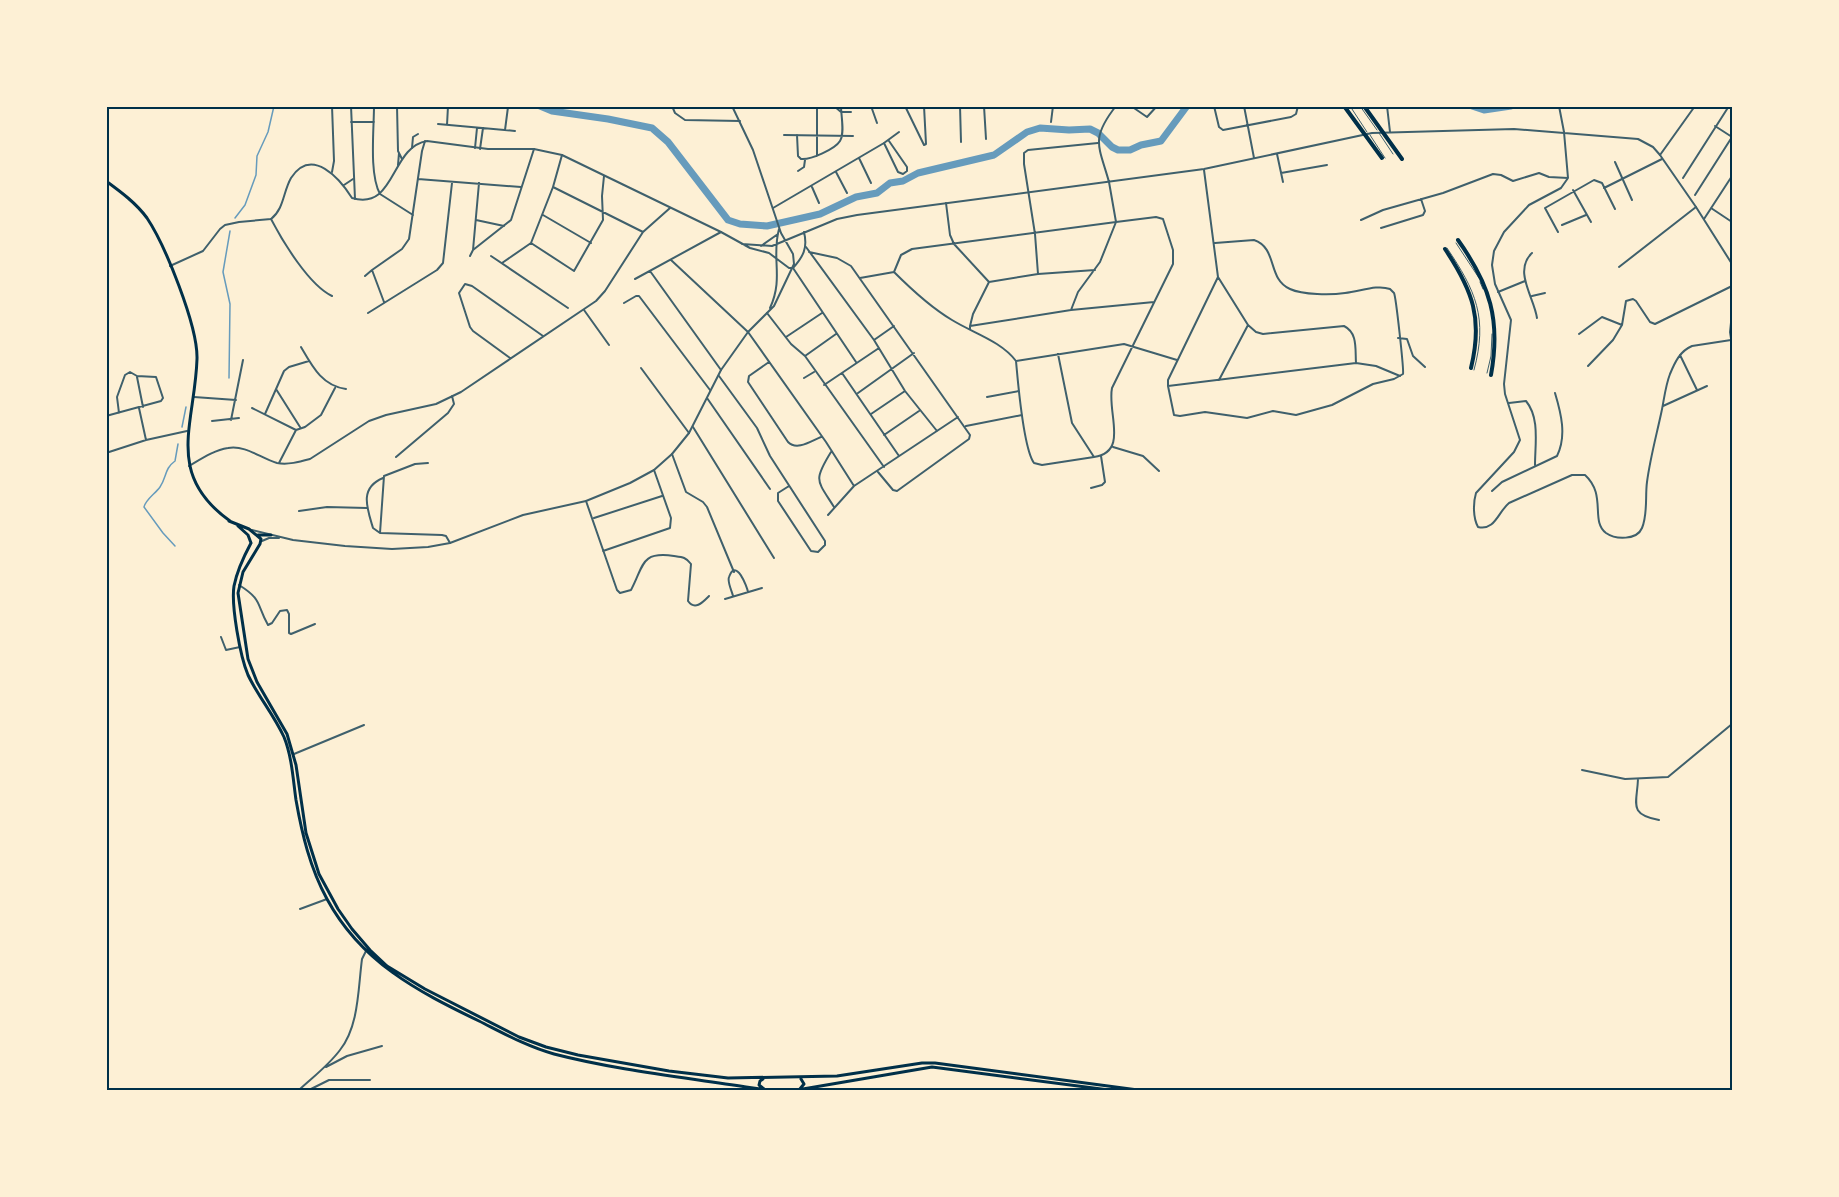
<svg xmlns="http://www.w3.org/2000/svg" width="1839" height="1197" font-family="Lato,sans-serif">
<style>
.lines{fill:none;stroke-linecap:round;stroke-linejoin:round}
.stream{stroke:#669bbc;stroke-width:1.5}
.river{stroke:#669bbc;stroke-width:7}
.service{stroke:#3f606c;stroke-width:1}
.minor{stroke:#3f606c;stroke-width:2}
.tertiary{stroke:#3f606c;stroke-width:2}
.secondary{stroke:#003049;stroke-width:3}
.motorway{stroke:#003049;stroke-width:4}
.neatline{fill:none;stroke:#003049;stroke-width:2}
</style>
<rect width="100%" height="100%" fill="#fdf0d5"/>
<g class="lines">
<path class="stream" d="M 235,218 L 245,205 L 256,175 L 257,156 L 268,132 L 274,106
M 229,378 L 230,304 L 223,272 L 230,231
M 182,427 L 186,407
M 175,546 L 163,533 L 144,507 C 146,499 155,494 160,487 C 167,477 164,469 175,461 L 178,444"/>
<path class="river" d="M 540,106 L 552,111 L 608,119 L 652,128 L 668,142 L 728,220 L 740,224 L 767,226 L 820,214 L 856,197 L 877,193 L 890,183 L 903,181 L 918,173 L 994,155 L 1027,132 L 1040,128 L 1069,130 L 1090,129 L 1098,133 L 1112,147 L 1118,150 L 1130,150 L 1141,145 L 1161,141 L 1187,106
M 1472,106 L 1484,110 L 1511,106"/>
<path class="service" d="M 1350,106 L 1367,132
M 1360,106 L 1377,130
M 1379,133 L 1393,154
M 1370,135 L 1385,158
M 1456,243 L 1479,278
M 1447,248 C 1476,291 1488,318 1474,370
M 1480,282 L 1483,289
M 1487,373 L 1491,356 L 1492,334"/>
<path class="minor" d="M 351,106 L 355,199
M 374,106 C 374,130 369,174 380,194 L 413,215
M 397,106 L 398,151 L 402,159
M 506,106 L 518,107
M 672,106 L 675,113 L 685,120 L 740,121
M 834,106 L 841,112 L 851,112
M 871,106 L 877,123
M 905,106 L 924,145 L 926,144 L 924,106
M 960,106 L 961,142
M 984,106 L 986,139
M 1131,106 L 1147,117 L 1157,106
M 1214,106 L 1219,127 L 1223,130 L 1291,117 L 1296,114 L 1298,106
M 1244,106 L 1254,158
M 1387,106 L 1390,132
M 351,122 L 374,122
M 1051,122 L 1053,106
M 438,124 L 515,131
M 447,125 L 448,106
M 505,130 L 508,107
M 1564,132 L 1568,178 L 1561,188 L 1529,205 L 1504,232 L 1494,251 L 1492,265 L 1495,284 L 1511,320 L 1504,384 L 1505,394 L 1520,440 L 1514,452 L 1476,493 C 1473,503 1473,518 1478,527 C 1495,531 1498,512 1509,503 L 1572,475 L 1585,475 C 1607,495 1590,521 1606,533 C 1616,540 1637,540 1642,528 C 1648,514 1645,496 1647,482 C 1650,459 1656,437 1661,414 C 1664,401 1665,387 1670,374 C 1675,362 1680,351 1692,346 L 1731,340
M 784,135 L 853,136
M 797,135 L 798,156 L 801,159 C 811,160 835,149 840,141 C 845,133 841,116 841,106
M 884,143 L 898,172 L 903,174 L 907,171 L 907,167 L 889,141
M 412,148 L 413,137 L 418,134
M 475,148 L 477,128
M 480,149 L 483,128
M 1277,154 L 1283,182
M 1660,155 L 1695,106
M 817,156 L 817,106
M 859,158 L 871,183
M 1615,162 L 1632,200
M 398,165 L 399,153
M 1204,170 L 1218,277 L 1248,325 L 1256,332 L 1263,334 L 1344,326 C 1358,333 1355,349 1356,363
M 798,171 L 804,167 L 805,160
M 332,172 L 334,161 L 332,106
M 836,172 L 847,193
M 1281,173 L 1327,165
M 1683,178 L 1729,106
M 418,179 L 521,187
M 553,187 L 643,232
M 812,187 L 819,203
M 1604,188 L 1662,159
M 1573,190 L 1591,222
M 1695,195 L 1732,137 L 1715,126
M 946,203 L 950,235 L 954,244 L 989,282
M 773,208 L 884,143 L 899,132
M 1711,208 L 1732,222
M 543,215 L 591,243
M 271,219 C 283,242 309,285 332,296
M 1704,219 L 1732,176
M 476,220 L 504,226
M 1361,220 L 1383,210 L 1443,193 L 1493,174 L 1501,175 L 1513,181 L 1539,173 L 1549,177 L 1568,178
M 1562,225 L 1586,215
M 1381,228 L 1423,215 L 1425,211 L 1421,199
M 1558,232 L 1545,208 L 1594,180 L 1602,183 L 1615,209
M 531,243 L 574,271 L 603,220 L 602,196 L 604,176
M 1215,243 L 1254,240 C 1278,248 1267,279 1290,289 C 1303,295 1331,295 1345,293 C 1359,292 1377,284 1390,289 C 1392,291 1393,292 1394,293 C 1396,297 1404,370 1403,374 L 1394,379 L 1373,384 L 1332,405 L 1296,415 L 1273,411 L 1247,418 L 1205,412 L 1180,416 L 1174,415 L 1168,386 L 1168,380 L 1218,277
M 806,247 L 874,340 L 905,391 L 937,431
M 473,250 L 511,220 L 534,149
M 809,252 L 837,258 L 851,266 L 970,435 L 969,439 L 897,491 L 893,490 L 878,472
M 1532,253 C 1513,271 1534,297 1537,318
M 470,256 L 473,250 L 479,183
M 491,256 L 568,308
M 671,260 L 748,332 L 826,442 L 854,486
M 502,263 L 531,243 L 553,187 L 562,155
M 1619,267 L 1696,207
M 793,268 L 856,362
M 650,271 L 721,370
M 894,272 C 912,290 930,307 952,320 C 973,333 1001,341 1016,361 C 1018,382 1023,448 1034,463 L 1042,465 L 1094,457
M 1038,274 L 1035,234 L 1024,164 L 1024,153 L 1028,150 L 1098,143
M 365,276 L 372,270
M 860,278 L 894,272 L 901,255 L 912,249 L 1116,222 L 1156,217 L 1163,219 L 1173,250 L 1173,264 L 1112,388 C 1107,413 1129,452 1094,457 L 1072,423 L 1058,354
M 635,279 L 721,232
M 1498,292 L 1525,281
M 1532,296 L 1545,293
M 384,302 L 372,270 L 402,249 L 409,239 L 422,151 L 425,141
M 624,303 L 636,296 L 639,296 L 710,390
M 584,310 L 609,345
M 1071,310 L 1078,292 L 1100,262 L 1116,222 L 1109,182
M 368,313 L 437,270 L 443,263 L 452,183
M 767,313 L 791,344 L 805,356 L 884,467
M 970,326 L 973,314 L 989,282 L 1038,274 L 1095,270
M 970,329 L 970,326 L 1071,310 L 1154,302
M 1579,334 L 1602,317 L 1622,325
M 786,337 L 822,313
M 1398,338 L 1407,339 L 1413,356 L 1425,367
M 874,340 L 894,326
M 301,347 C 312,366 322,386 346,389
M 1680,355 L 1697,390
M 805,356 L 836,334
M 510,358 L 473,331 L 470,327 L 459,293 L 465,284 L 472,286 L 543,336
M 1016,361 L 1124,344 L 1177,360
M 769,362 L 749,376 L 748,382 L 788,442 C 797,451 811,441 821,437
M 1588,366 L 1613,340 L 1622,325 L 1626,301 L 1633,299 L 1636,301 L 1650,322 L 1655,324 L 1732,286
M 641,368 L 689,433
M 842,373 L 899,456
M 719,376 L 757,428 L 770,456 L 825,541 L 825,545 L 818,552 L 811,551 L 778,501 L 778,493 L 789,486
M 137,377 L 143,407
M 804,378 L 814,372
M 1219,380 L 1248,325
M 824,385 L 879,348
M 1168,386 L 1356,363 L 1376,366 L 1400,376
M 276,389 L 300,427
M 858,393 L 914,353
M 194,397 L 236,400
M 987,397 L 1019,391
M 707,398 L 770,489
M 1509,403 L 1526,401 C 1540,418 1535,444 1535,465
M 1663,406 L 1707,386
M 139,408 L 146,440
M 252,408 L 296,430
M 265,414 L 284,371 L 289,367 L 309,361
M 871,414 L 905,391
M 106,416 L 161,401 L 163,398 L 156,377 L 137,376 L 130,372 L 125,375 L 117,397 L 119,413
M 231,420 L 243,360
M 212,421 L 239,418
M 966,426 L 1022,415
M 693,427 L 774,558
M 884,435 L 919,411
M 1113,447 L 1143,456 L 1159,471
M 831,452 C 813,481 817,480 834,507
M 106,453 L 146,440 L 187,431
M 672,454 L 686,492 L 703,502 L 707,507 L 734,572
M 396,457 L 448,413 L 454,404 L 452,396
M 279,463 L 296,430 L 305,427 L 321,415 L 335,388
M 428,463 L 415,464 L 384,476 L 380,533 L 442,535 L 446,536 L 450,543
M 189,466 C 201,459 214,450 228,448 C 246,445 260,458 277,463 C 288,465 299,462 310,459 L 369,421 L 386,415 L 436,404 L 461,392 L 596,301 L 605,291 L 643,232 L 670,208
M 1091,488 L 1102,485 L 1105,482 L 1101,456
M 1492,491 L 1502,482 L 1557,456 C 1567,436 1561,413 1555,393
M 586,501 L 617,590 L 620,593 L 631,590 C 644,566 640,551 674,556 C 682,557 686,557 691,564 L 688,601 C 695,611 703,602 709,596
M 299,511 L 327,507 L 367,508
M 828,515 L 854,486 L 958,417
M 594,518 L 662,496
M 380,533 L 373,528 C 367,508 359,488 383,478
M 603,551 L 670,528 L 671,518 L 654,470
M 239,585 C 263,600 256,604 268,625 L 272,623 L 280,611 L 287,610 L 289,614 L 289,633 L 291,634 L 315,624
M 733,596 C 732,591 727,582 729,577 C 736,557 747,587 748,592
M 725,599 L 762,588
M 221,637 L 226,650 L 240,647
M 294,754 L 364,725
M 1582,770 L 1625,779 L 1668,777 L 1732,724
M 1638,779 C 1637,804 1628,814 1659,820
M 300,909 L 327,899
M 326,1067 L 347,1056 L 382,1046
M 299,1090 C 313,1077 329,1065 340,1050 C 359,1026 358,989 362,959 L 366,951
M 309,1090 L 329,1080 L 370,1080"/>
<path class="tertiary" d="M 1559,106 L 1564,132
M 1109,182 C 1099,146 1090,139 1116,106
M 344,185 L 353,179
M 742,244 L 772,246 L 837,219 L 857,215 L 1204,169 L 1372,133 L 1514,129 L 1638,139 L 1653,147 L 1660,155 L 1696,207 L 1732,264
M 761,246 L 778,234
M 170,266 L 203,251 L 220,229 L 225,225 L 239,222 L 271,219 C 284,209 283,192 291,178 C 312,146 340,179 352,198 C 396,211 390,147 427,141 L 488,149 L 534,149 L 562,155 L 721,232 L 750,248 L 769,253 L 789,268 L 793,268 C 803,257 808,248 804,232
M 770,308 C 784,278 771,258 779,229
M 1732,313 L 1730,332 L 1732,345
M 252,530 L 293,540 L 345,546 L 392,549 L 428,547 L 450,543 L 523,515 L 586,501 L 630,483 L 654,470 L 672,454 L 689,433 L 721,370 L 748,332 L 774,306 L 794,264 L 793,254 L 781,233 L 753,150 L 732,106
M 262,541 L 269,538 L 279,538"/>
<path class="secondary" d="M 106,181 C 121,192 136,203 147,218 C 165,245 198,326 197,359 C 195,424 164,474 230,521
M 229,521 L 249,529 L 261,539 L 260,544 L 243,572 L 238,593 L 248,659 L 257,682 L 287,734 L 296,765 L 306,833 L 319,874 L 338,909 L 352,929 L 370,950 L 387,966 L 425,989 L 519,1037 L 546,1047 L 578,1055 L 669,1071 L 728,1078 L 837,1076 L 922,1063 L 935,1063 L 1138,1090
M 238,526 L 248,535 L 251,543
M 258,535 L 271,535
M 251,543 C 244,556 237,571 234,586 C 231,605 240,656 248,675 C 258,696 274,715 284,737 C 292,757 293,779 296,800 C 302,834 310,868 327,899 C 361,962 417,991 479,1021 C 503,1033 528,1047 554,1054 C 616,1070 682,1077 746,1087 L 767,1090 L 797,1090 L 932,1067 L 1109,1090
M 763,1079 L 760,1081 L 759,1085 L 764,1089
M 799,1090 L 804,1084 L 801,1079"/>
<path class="motorway" d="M 1344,106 L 1382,158
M 1364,106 L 1402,159
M 1458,240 C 1490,285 1501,320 1491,375
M 1445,249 C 1473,291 1483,319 1471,368"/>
</g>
<rect width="1839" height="1197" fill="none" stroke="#fdf0d5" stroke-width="216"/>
<rect x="108" y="108" width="1623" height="981" class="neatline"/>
</svg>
